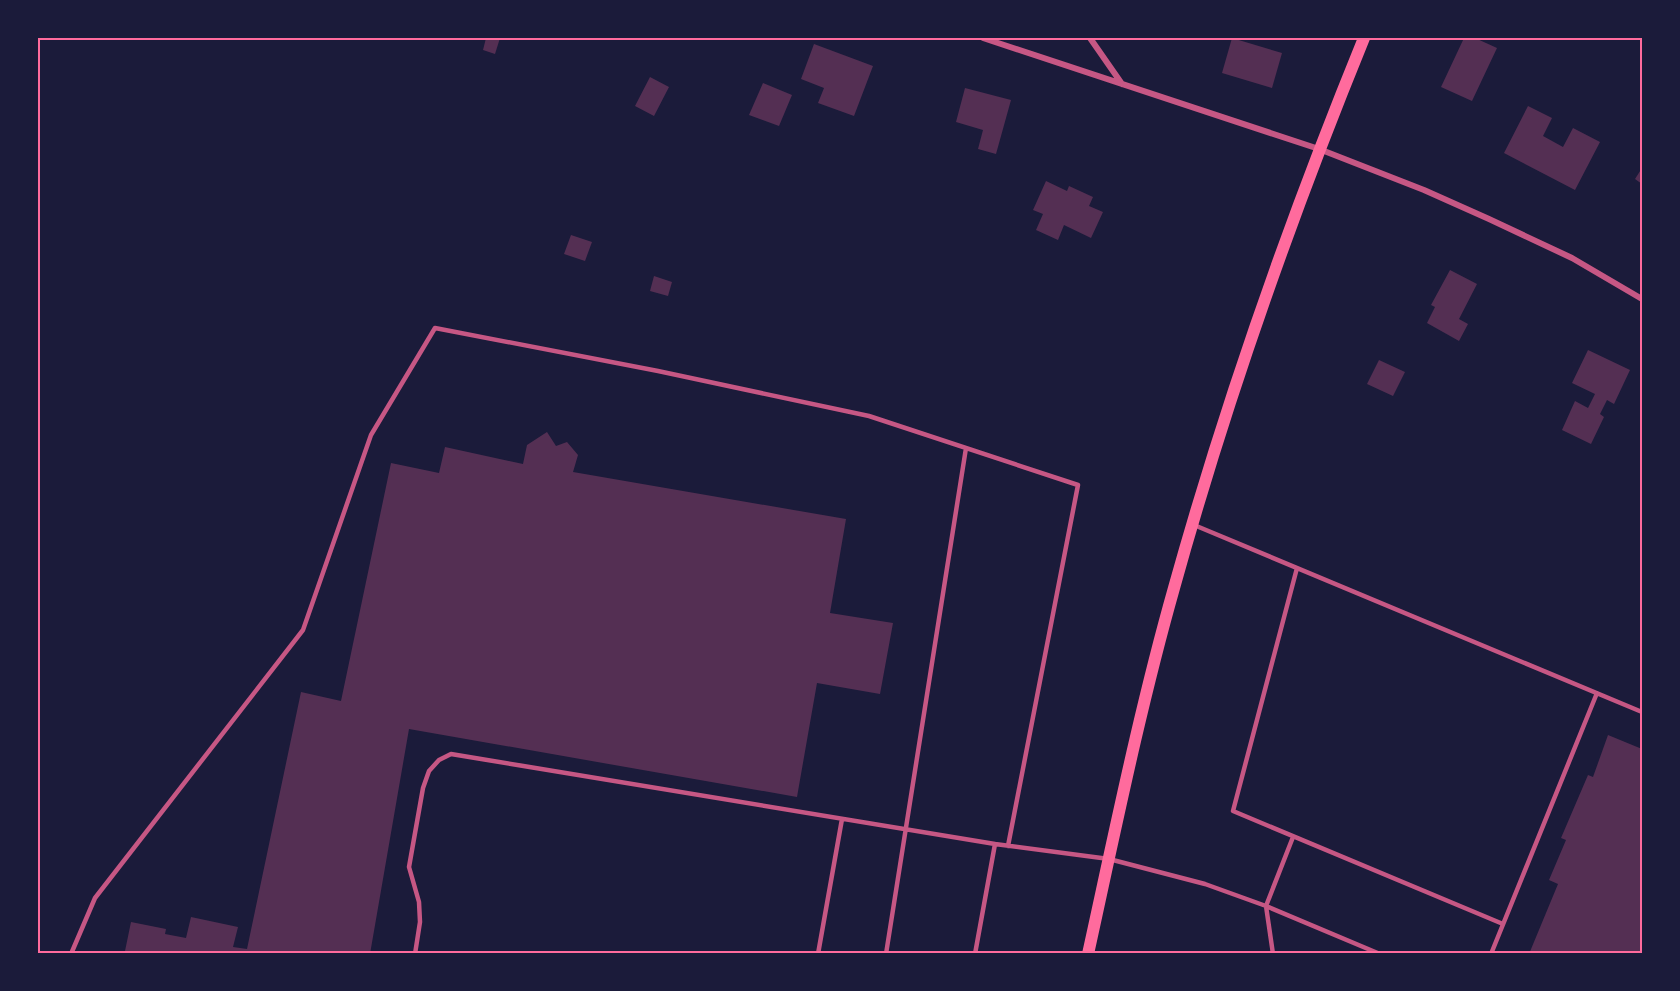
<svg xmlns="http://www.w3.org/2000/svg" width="1680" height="991" font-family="'Nunito Sans',sans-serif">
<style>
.building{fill:#542f53}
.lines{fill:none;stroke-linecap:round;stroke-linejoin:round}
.service{stroke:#c65784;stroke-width:4.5}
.minor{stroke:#c65784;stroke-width:6}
.secondary{stroke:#ff6b9d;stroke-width:12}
.neatline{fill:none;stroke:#ff6b9d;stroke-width:2}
</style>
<rect width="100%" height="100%" fill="#1b1b3a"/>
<path class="building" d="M 486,38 L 500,38 L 495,54 L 483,50 Z
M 1232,38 L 1282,53 L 1272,88 L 1222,73 Z
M 1464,38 L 1475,38 L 1497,48 L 1472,101 L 1441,87 Z
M 814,44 L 873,66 L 854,116 L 818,103 L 824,88 L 801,79 Z
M 650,77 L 669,87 L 654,116 L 635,106 Z
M 763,83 L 792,95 L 779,126 L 749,115 Z
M 965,88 L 1011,100 L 996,154 L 978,149 L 983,130 L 956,122 Z
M 1528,106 L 1552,118 L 1543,136 L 1563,147 L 1573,128 L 1600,142 L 1575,190 L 1504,153 Z
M 1642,168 L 1642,184 L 1635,179 Z
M 1046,181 L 1067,191 L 1069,186 L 1093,197 L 1089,206 L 1103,212 L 1091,238 L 1064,225 L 1058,240 L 1036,230 L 1043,214 L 1033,210 Z
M 571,235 L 592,242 L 585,261 L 564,254 Z
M 1450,270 L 1477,284 L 1459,319 L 1468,324 L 1459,341 L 1427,323 L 1435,307 L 1431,305 Z
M 654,276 L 672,282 L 668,296 L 650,291 Z
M 1588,350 L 1630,370 L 1614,404 L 1607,400 L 1600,414 L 1604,417 L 1591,444 L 1562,430 L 1575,401 L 1588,408 L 1595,394 L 1572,383 Z
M 1379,360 L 1405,372 L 1393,396 L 1367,384 Z
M 547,432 L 556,446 L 567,442 L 578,455 L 573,472 L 846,519 L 830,613 L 893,623 L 880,694 L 817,683 L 797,797 L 409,729 L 370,954 L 136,954 L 125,951 L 131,922 L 166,929 L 165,934 L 186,938 L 191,917 L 238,927 L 233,947 L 247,949 L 301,692 L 341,701 L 391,463 L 439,473 L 445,447 L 523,464 L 527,445 Z
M 1608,735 L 1642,749 L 1642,954 L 1529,954 L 1558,884 L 1549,880 L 1566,840 L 1561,838 L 1588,775 L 1593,777 Z"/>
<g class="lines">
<path class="service" d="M 1194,525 L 1642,712
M 1297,568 L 1233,811 L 1503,924
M 71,954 L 95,898 L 303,630 L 371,435 L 435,328 L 658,371 L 869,416 L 1078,485 L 1008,846
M 415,954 L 420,922 L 419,902 L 409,867 L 423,788 L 429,771 L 439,760 L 451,754 L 995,844 L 1109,859 L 1205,884 L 1266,906 L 1380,954
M 818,954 L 842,819
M 886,954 L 966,448
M 975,954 L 995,844
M 1273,954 L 1266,906 L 1293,837
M 1491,954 L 1597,693"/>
<path class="minor" d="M 983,38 L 1319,149 L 1424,190 L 1489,219 L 1572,258 L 1642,299
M 1090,38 L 1122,84"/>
<path class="secondary" d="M 1088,954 C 1115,831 1140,708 1174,588 C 1226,401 1291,217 1364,38"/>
</g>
<rect width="1680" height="991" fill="none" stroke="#1b1b3a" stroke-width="78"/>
<rect x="39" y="39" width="1602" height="913" class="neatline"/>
</svg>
